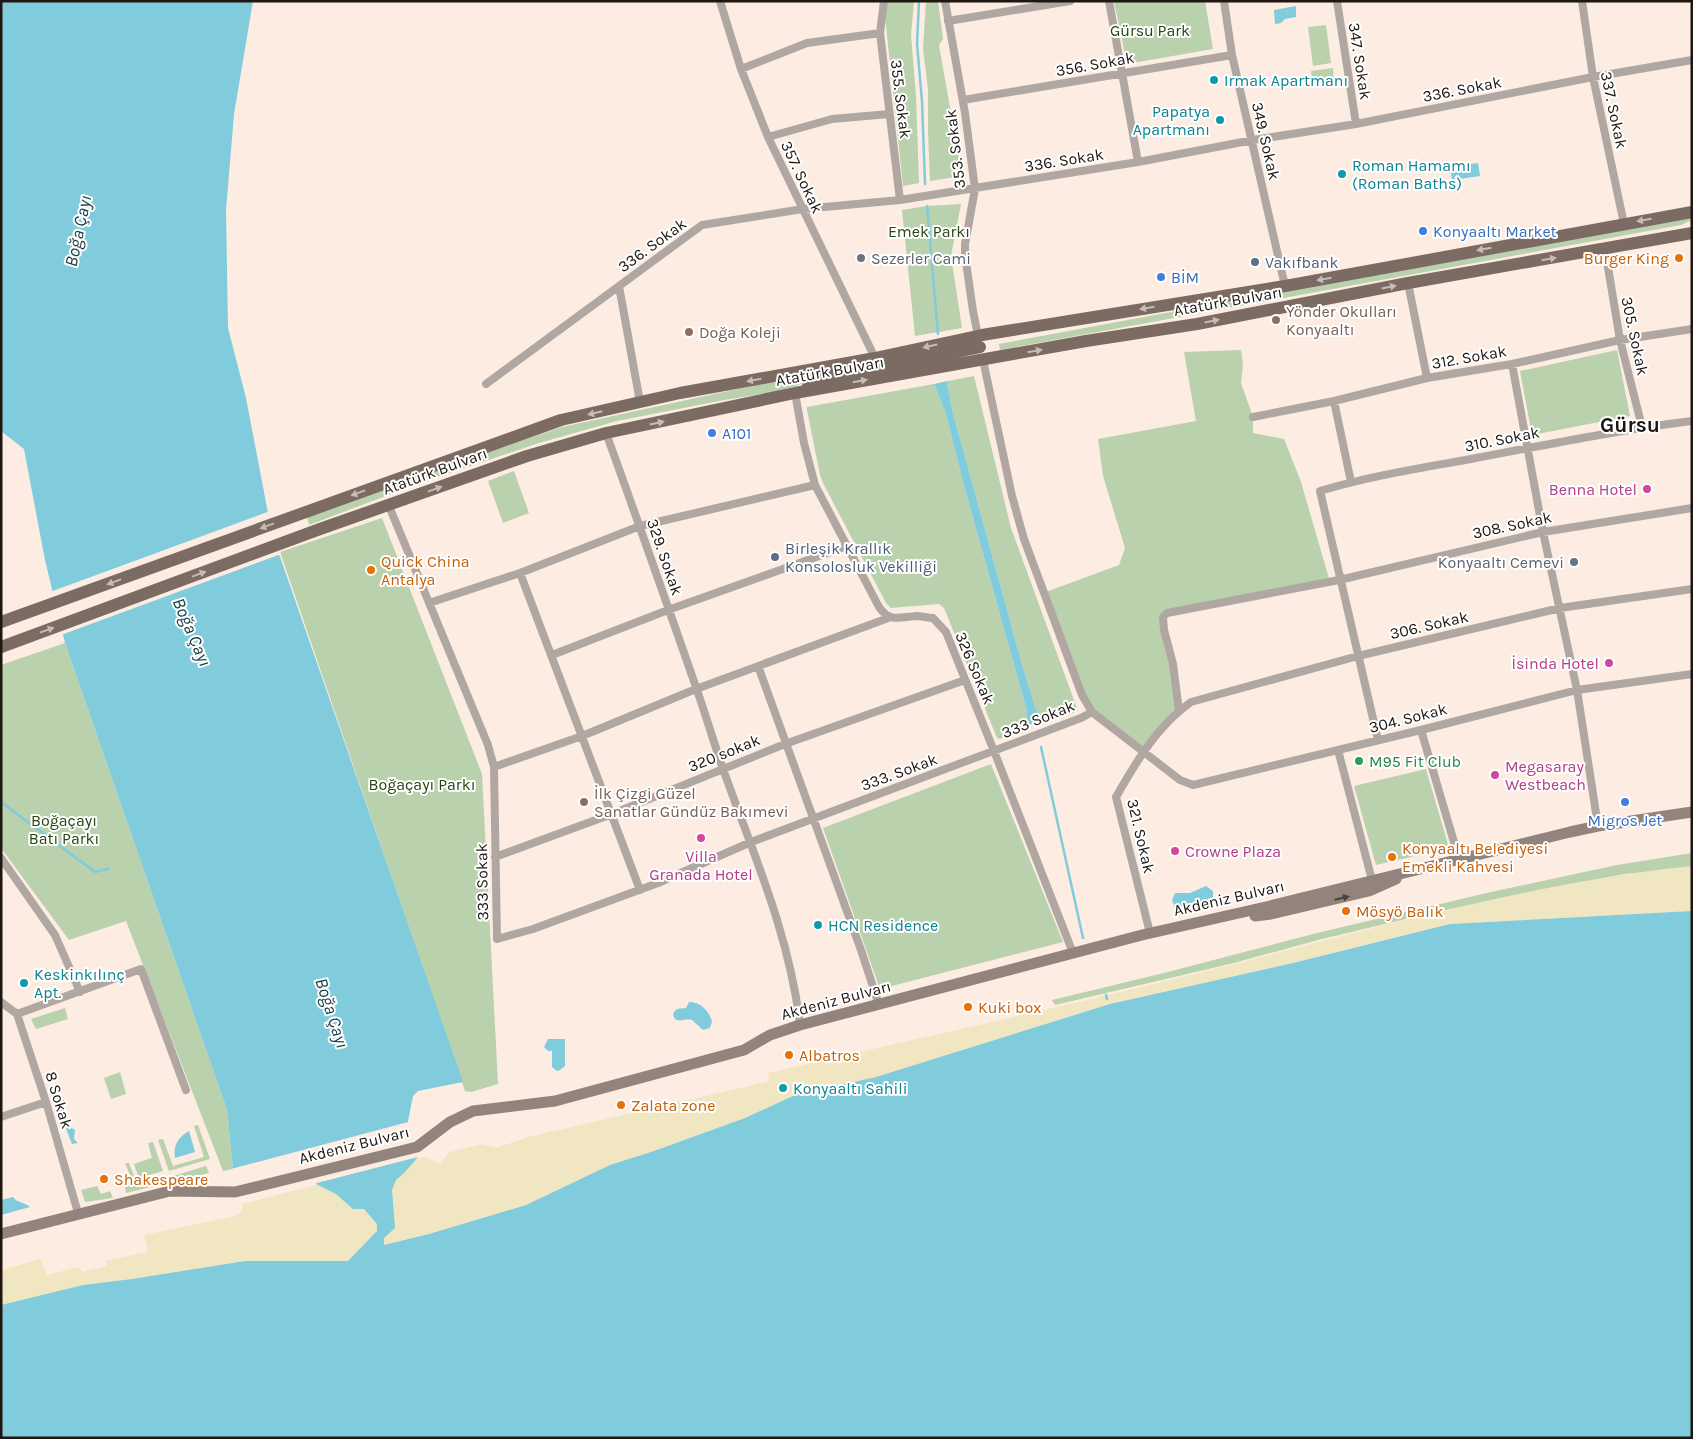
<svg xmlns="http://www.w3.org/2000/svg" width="1693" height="1439" font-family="Karla,sans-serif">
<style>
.green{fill:#b9d1ad}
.sand{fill:#f0e6c1}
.water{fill:#80cbdc}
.pier{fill:#fdece1}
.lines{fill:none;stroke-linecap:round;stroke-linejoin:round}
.stream{stroke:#80cbdc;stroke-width:2.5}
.street{stroke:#b1a7a2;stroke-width:8}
.secondary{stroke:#92847d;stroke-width:11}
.primary{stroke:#7c6b62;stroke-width:12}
.oneway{fill:#c4bcb8}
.oneway2{fill:#4c423c}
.culture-dot{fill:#0f9aa8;stroke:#fff;stroke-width:2}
.shop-dot{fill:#3f7fe0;stroke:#fff;stroke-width:2}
.worship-dot{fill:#6b7280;stroke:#fff;stroke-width:2}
.food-dot{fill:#e8710a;stroke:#fff;stroke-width:2}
.service-dot{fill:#5c6f8a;stroke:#fff;stroke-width:2}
.education-dot{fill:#8d6e63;stroke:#fff;stroke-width:2}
.hotel-dot{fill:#d1479c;stroke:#fff;stroke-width:2}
.leisure-dot{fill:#2e9e5b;stroke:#fff;stroke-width:2}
.labels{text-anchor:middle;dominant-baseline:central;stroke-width:4;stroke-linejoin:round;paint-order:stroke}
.park-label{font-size:16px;fill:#254511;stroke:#fff}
.street-label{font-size:16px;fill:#1d1611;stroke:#fff}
.culture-label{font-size:16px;fill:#0d838f;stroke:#fff;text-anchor:start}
.shop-label{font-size:16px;fill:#366cbe;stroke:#fff;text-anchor:start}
.worship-label{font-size:16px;fill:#5b616d;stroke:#fff;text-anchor:start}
.food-label{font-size:16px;fill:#c56008;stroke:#fff;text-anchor:start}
.service-label{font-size:16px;fill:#4e5e75;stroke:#fff;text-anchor:start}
.education-label{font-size:16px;fill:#785e54;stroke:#fff;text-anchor:start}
.hotel-label{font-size:16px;fill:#b23c85;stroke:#fff;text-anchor:end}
.leisure-label{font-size:16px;fill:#27864d;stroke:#fff;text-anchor:start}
.water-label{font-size:18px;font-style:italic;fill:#1d4149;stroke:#fff}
.district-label{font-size:21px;font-weight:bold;fill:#1d1611;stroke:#fff}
</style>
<rect width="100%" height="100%" fill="#fdece1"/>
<path class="green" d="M 888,1 L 914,1 L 911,35 L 916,96 L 919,183 L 903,186 L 885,16 Z
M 926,1 L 938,1 L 943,39 L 939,45 L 962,176 L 930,181 L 928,133 L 928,89 L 923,49 Z
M 1114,1 L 1205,1 L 1213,49 L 1127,64 Z
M 1326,25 L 1331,63 L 1313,66 L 1308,27 Z
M 1333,68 L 1334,81 L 1313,84 L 1311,71 Z
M 961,204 L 951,256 L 962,328 L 915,336 L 902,210 L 927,206 Z
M 1692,215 L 1692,220 L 1681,225 L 1000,350 L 999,344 Z
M 1241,350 L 1243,365 L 1241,383 L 1253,417 L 1253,433 L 1284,439 L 1301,482 L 1330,582 L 1163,617 L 1179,711 L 1142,751 L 1092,712 L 1043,593 L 1119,565 L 1125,548 L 1103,476 L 1098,439 L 1196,421 L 1184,352 Z
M 1617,350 L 1630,416 L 1532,435 L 1520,371 Z
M 974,376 L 1011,528 L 1078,711 L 1047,722 L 1040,722 L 1023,668 L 953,413 L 947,385 L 948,381 Z
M 815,378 L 786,390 L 719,401 L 617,421 L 539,443 L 420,483 L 309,525 L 307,516 L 365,494 L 562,427 L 756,385 Z
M 934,384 L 946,414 L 963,482 L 1026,708 L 1028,725 L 1000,739 L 997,738 L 944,608 L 939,604 L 891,608 L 886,603 L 824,485 L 820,475 L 807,410 L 807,407 Z
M 514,471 L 529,513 L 503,523 L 488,481 Z
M 382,518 L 482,774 L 498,1084 L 471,1092 L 465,1091 L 280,552 Z
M 65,643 L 227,1110 L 233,1169 L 223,1171 L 126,921 L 69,940 L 1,848 L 1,665 Z
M 991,764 L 1063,942 L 880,989 L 823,828 Z
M 1426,769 L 1449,848 L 1376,865 L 1354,786 Z
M 1692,853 L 1692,868 L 1624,874 L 1435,912 L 1318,940 L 1234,963 L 1055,1005 L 1052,1000 L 1164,973 L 1317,933 L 1491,892 L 1617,865 Z
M 65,1008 L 68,1019 L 36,1029 L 31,1019 Z
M 120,1072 L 126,1094 L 111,1099 L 104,1078 Z
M 198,1125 L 210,1159 L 169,1171 L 158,1140 L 163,1139 L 173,1166 L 204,1157 L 194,1126 Z
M 153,1142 L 163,1171 L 139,1178 L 134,1164 L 152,1158 L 148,1143 Z
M 125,1163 L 129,1163 L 137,1184 L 165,1177 L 167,1183 L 126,1193 L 124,1183 L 132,1180 Z
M 206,1166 L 209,1173 L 172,1182 L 170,1177 Z
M 97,1186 L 101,1194 L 110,1191 L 113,1198 L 85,1202 L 81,1190 Z"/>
<path class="sand" d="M 1692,866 L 1692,911 L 1450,924 L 1293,963 L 1110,1004 L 876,1077 L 795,1095 L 745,1118 L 654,1151 L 610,1165 L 526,1205 L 429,1234 L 383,1245 L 348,1261 L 245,1261 L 132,1279 L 83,1285 L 1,1305 L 1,1270 L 41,1259 L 47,1275 L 79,1267 L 82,1272 L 107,1266 L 106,1261 L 148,1252 L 144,1235 L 235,1216 C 241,1213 243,1211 242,1204 L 424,1157 L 440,1163 L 450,1152 L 482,1144 L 496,1148 L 528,1137 L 770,1081 L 768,1073 C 921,1038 1075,1004 1227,966 C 1380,927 1534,882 1692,866 Z"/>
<path class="water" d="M 1,1 L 253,1 L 234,114 L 226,210 L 228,328 L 246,398 L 272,534 L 463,1082 L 418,1091 L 413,1096 L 408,1122 L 418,1157 L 404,1173 L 396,1180 L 392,1190 L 395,1228 L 384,1238 L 384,1245 L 429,1234 L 526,1205 L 610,1165 L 654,1151 L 745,1118 L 795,1095 L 876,1077 L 1110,1004 L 1293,963 L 1450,924 L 1692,911 L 1692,1438 L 1,1438 L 1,1305 L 83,1285 L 132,1279 L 245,1261 L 348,1261 L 377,1231 L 377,1224 L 364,1209 L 353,1209 L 336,1194 L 316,1184 L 298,1152 L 233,1169 L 227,1110 L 65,643 L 45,560 L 24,449 L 1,431 Z
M 1296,6 L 1296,17 L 1285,19 L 1281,23 L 1275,24 L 1274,10 Z
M 1478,163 L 1480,176 L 1452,180 L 1450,167 Z
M 948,381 L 947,385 L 953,413 L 1023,668 L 1040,722 L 1028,725 L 1026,708 L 963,482 L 946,414 L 934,384 Z
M 1206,886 L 1213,891 L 1213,900 L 1175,908 L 1172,900 L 1175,893 L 1190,893 Z
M 689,1002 C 701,1002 708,1010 712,1021 L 710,1028 L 703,1030 L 692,1020 C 683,1018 675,1025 673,1014 C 676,1007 680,1009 686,1008 Z
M 548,1039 L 565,1039 L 565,1066 L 560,1070 L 557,1071 L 552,1067 L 552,1051 L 548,1051 L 544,1047 Z
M 57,1090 L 59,1098 L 64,1100 C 64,1110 69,1115 69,1126 L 75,1130 L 74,1139 L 78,1143 L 72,1144 L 52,1093 Z
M 189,1131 L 195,1152 L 175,1158 C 173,1146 178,1137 189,1131 Z
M 13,1197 C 17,1203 25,1202 30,1207 L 1,1215 L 1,1200 Z"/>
<path class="pier" d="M 270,511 L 274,534 L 281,554 L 61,635 L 50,592 Z
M 414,1101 L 410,1122 L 420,1159 L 418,1157 L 313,1184 L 297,1155 L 234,1171 L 231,1169 L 408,1122 L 412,1102 Z"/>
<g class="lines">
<path class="stream" d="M 919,1 L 917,44 L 922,101 L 925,184
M 927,206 L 938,334
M 1041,747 L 1083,938
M 1,802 L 95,872 L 108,869
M 1106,995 L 1107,999"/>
<path class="street" d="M 720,1 L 741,69 L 768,137 L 875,358
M 884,1 L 880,33 L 900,200
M 945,1 L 965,113 L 975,189 L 965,244 L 965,255 L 973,311 L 978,336
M 1109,1 L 1138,162
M 1224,1 L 1232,55 L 1285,286
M 1337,1 L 1356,124
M 1582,1 L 1593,77 L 1624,224
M 948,21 L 1070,1
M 741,69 L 807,43 L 880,33
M 963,100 L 1232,55
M 768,137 L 832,119 L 889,114
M 1605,249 L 1620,340 L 1642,427
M 1408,283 L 1427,378
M 619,286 L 640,402
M 983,360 L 1012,496 L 1024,539 L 1082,695 L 1092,712 L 1180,780 L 1193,785 L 1421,730 L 1577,690 L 1692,674
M 1512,364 L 1543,532 L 1577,690 L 1598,826
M 486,384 L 702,225 L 803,209 L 900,200 L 1138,162 L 1253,140 L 1356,124 L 1593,77 L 1692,60
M 795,393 L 804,443 L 815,485 L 879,607 C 890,623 900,617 917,616 C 922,616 928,618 933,618 L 946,632 L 994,751 L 1073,953
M 1334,401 L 1351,482
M 1253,417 L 1334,401 L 1427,378 L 1512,364 L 1620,340 L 1692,329
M 606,433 C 637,518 667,604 697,690 C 706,716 714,743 723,769 C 753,853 790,936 800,1025
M 389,506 L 488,745 L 494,767 L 497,939 L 533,929 L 658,883 L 751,842 L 1081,718 L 1092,712
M 520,573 L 640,890
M 429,603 L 520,573 L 640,526 L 815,485
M 552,655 L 668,610 L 847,546
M 758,666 L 861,950 L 879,1005
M 1179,711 L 1173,664 L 1164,630 L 1163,617 L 1167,613 L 1339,580 L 1543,532 L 1692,508
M 1421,730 L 1459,859
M 1378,740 L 1320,491 C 1369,476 1421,468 1471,459 C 1545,445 1618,430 1692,421
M 1338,750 L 1372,880
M 494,767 L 582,736 L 696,689 L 891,617
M 495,857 L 612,814 L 785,744 L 965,680
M 1,858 L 55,935 L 80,992
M 1150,933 L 1116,797 C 1136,762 1157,726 1191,702 L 1358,656 L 1560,608 L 1692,589
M 1,1002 L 17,1014 L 46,1102 L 78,1213
M 17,1014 L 141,969 L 186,1090
M 1,1117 L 46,1102"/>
<path class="secondary" d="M 1255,916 L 1271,914 L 1369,891 L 1396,879
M 1,1234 L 170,1191 L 235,1192 L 417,1147 L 450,1122 L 473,1111 L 555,1101 L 744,1050 L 770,1035 L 800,1025 L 1142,935 L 1270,906 L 1570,832 L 1598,826 L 1692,812"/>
<path class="primary" d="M 808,386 L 825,378 L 980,347
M 1,622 L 561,420 L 680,393 L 875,358 L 982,335 L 1285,286 L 1692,212
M 1,647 L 320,529 L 527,456 L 606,433 L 795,393 L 1086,341 L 1197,324 L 1408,283 L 1692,233"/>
</g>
<defs><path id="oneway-solid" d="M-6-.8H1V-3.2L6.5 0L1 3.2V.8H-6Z" transform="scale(1.25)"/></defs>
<g class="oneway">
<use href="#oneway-solid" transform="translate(1644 220) rotate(170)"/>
<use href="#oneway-solid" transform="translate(1484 249) rotate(170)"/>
<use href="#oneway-solid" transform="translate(1549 259) rotate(-10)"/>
<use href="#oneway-solid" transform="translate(1324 279) rotate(170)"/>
<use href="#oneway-solid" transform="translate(1389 287) rotate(-11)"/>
<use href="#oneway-solid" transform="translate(1147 308) rotate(171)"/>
<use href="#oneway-solid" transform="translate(1212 321) rotate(-11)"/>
<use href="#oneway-solid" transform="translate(930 346) rotate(168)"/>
<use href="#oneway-solid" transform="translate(1035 351) rotate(-10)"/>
<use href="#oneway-solid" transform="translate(754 380) rotate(170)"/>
<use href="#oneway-solid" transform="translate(860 381) rotate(-10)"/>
<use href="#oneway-solid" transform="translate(595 413) rotate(167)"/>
<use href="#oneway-solid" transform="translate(657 423) rotate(-12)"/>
<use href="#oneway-solid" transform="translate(435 489) rotate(-20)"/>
<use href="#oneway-solid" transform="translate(358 493) rotate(160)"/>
<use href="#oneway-solid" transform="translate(267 526) rotate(160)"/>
<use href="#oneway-solid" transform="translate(199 574) rotate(-20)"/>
<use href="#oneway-solid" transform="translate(114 582) rotate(160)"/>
<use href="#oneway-solid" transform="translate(47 630) rotate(-20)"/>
</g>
<use class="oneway2" href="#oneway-solid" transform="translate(1342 898) rotate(-13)"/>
<g class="culture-dot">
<circle cx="1214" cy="80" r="5"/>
<circle cx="1220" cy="120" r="5"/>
<circle cx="1342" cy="174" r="5"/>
<circle cx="818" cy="925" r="5"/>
<circle cx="24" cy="983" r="5"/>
<circle cx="783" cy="1088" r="5"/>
</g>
<g class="shop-dot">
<circle cx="1423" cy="231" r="5"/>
<circle cx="1161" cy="277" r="5"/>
<circle cx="712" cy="433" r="5"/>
<circle cx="1625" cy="802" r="5"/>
</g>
<g class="worship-dot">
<circle cx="861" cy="258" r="5"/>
<circle cx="1574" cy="562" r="5"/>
</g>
<g class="food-dot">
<circle cx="1679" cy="258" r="5"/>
<circle cx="371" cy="570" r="5"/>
<circle cx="1392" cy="857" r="5"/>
<circle cx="1346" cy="911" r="5"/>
<circle cx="968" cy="1007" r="5"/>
<circle cx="789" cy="1055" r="5"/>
<circle cx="621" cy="1105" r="5"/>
<circle cx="104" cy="1179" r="5"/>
</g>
<g class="service-dot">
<circle cx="1255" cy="262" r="5"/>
<circle cx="775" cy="557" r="5"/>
</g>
<g class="education-dot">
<circle cx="1276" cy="320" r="5"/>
<circle cx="689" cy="332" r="5"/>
<circle cx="584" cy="802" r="5"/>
</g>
<g class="hotel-dot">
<circle cx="1647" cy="489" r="5"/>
<circle cx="1609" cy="663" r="5"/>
<circle cx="1495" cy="775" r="5"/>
<circle cx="701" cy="838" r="5"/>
<circle cx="1175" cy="851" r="5"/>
</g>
<circle class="leisure-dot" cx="1359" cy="761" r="5"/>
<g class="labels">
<g class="park-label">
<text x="1150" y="30">Gürsu Park</text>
<text x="929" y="231">Emek Parkı</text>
<text x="422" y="784">Boğaçayı Parkı</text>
<text x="64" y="820">Boğaçayı<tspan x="64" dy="18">Batı Parkı</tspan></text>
</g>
<g class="street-label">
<text transform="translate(1360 61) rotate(81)">347. Sokak</text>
<text transform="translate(1095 64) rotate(-10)">356. Sokak</text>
<text transform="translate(1462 89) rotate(-11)">336. Sokak</text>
<text transform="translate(901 99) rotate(83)">355. Sokak</text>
<text transform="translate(1614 110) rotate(78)">337. Sokak</text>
<text transform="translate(1266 141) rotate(77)">349. Sokak</text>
<text transform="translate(955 149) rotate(-97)">353. Sokak</text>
<text transform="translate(1064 160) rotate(-9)">336. Sokak</text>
<text transform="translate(802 177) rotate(65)">357. Sokak</text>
<text transform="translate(652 245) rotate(-36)">336. Sokak</text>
<text transform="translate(1228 301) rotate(-10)">Atatürk Bulvarı</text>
<text transform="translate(1635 336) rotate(78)">305. Sokak</text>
<text transform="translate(1469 357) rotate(-10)">312. Sokak</text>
<text transform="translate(830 371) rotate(-10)">Atatürk Bulvarı</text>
<text transform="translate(1502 439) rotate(-11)">310. Sokak</text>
<text transform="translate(435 471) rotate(-20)">Atatürk Bulvarı</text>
<text transform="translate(1512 525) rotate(-12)">308. Sokak</text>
<text transform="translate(665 557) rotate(71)">329. Sokak</text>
<text transform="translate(1429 625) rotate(-13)">306. Sokak</text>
<text transform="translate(975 668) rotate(67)">326 Sokak</text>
<text transform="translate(1408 718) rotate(-14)">304. Sokak</text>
<text transform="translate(1038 719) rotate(-22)">333 Sokak</text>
<text transform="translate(724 753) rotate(-22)">320 sokak</text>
<text transform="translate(899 772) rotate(-20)">333. Sokak</text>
<text transform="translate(1141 836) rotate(77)">321. Sokak</text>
<text transform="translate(482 882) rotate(-91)">333 Sokak</text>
<text transform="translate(1229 898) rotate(-13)">Akdeniz Bulvarı</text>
<text transform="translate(836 1000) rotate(-15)">Akdeniz Bulvarı</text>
<text transform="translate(59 1100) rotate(73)">8 Sokak</text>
<text transform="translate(354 1145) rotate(-14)">Akdeniz Bulvarı</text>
</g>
<g class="culture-label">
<text x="1224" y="80">Irmak Apartmanı</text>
<text x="1210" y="111" text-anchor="end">Papatya<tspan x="1210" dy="18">Apartmanı</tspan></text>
<text x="1352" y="165">Roman Hamamı<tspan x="1352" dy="18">(Roman Baths)</tspan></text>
<text x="828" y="925">HCN Residence</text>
<text x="34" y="974">Keskinkılınç<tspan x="34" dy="18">Apt.</tspan></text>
<text x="793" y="1088">Konyaaltı Sahili</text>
</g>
<g class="shop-label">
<text x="1433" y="231">Konyaaltı Market</text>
<text x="1171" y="277">BİM</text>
<text x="722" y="433">A101</text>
<text x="1625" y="820" text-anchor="middle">Migros Jet</text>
</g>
<g class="worship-label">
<text x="871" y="258">Sezerler Cami</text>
<text x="1564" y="562" text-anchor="end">Konyaaltı Cemevi</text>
</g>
<g class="food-label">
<text x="1669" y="258" text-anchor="end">Burger King</text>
<text x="381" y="561">Quick China<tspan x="381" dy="18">Antalya</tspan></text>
<text x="1402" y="848">Konyaaltı Belediyesi<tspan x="1402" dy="18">Emekli Kahvesi</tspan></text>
<text x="1356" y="911">Mösyö Balık</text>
<text x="978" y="1007">Kuki box</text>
<text x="799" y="1055">Albatros</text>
<text x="631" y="1105">Zalata zone</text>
<text x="114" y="1179">Shakespeare</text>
</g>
<g class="service-label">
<text x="1265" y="262">Vakıfbank</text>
<text x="785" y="548">Birleşik Krallık<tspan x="785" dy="18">Konsolosluk Vekilliği</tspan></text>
</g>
<g class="education-label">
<text x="1286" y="311">Yönder Okulları<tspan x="1286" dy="18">Konyaaltı</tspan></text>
<text x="699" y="332">Doğa Koleji</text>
<text x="594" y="793">İlk Çizgi Güzel<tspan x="594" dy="18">Sanatlar Gündüz Bakımevi</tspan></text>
</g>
<g class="hotel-label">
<text x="1637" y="489">Benna Hotel</text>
<text x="1599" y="663">İsinda Hotel</text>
<text x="1505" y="766" text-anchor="start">Megasaray<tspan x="1505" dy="18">Westbeach</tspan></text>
<text x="1185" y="851" text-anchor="start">Crowne Plaza</text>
<text x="701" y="856" text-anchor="middle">Villa<tspan x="701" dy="18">Granada Hotel</tspan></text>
</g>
<g class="leisure-label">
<text x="1369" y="761">M95 Fit Club</text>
</g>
<g class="water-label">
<text transform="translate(78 231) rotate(-78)">Boğa Çayı</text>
<text transform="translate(192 632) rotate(67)">Boğa Çayı</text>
<text transform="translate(332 1013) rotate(72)">Boğa Çayı</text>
</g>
<g class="district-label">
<text x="1630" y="425">Gürsu</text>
</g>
</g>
<rect width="1693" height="1439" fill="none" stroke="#1d1611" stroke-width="5"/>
</svg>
